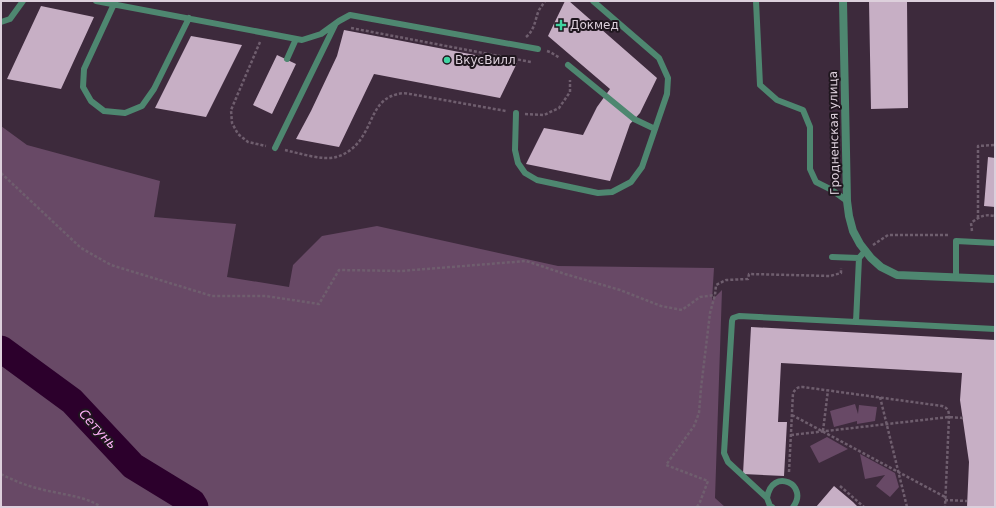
<svg xmlns="http://www.w3.org/2000/svg" width="996" height="508" font-family="'DejaVu Sans',sans-serif">
<style>
.green{fill:#684966}
.lines{fill:none;stroke-linecap:round;stroke-linejoin:round}
.river{stroke:#2c002c;stroke-width:27}
.building{fill:#c7afc5}
.path{stroke:#6f5e6e;stroke-width:2.5;stroke-dasharray:3 2;stroke-linecap:butt}
.service{stroke:#4e8770;stroke-width:6}
.minor{stroke:#4e8770;stroke-width:8}
.poi-dot{fill:#40d4a2;stroke:#1f161e;stroke-width:1.5}
.labels{text-anchor:middle;dominant-baseline:central;stroke-width:4;stroke-linejoin:round;paint-order:stroke}
.poi-label{font-size:12px;fill:#ddd0dc;stroke:#1f161e;text-anchor:start}
.street-label{font-size:12px;fill:#ddd0dc;stroke:#1f161e}
.water-label{font-size:13px;font-style:italic;fill:#fbb0f6;stroke:#1f161e}
</style>
<rect width="100%" height="100%" fill="#3d2a3c"/>
<path class="green" d="M 1,126 L 27,145 L 160,181 L 154,217 L 236,224 L 227,277 L 289,287 L 293,265 L 322,236 L 377,226 L 558,266 L 714,268 L 712,300 L 722,290 L 715,498 L 725,507 L 1,507 Z
M 855,404 L 858,414 L 859,405 L 877,407 L 875,421 L 857,424 L 857,421 L 834,427 L 830,411 Z
M 827,437 L 848,449 L 819,463 L 810,446 Z
M 860,454 L 895,473 L 899,487 L 890,497 L 876,486 L 885,475 L 865,479 Z"/>
<g class="lines">
<path class="river" d="M 1,349 L 72,401 L 133,466 L 192,502 L 195,507"/>
</g>
<path class="building" d="M 565,1 L 569,1 L 657,78 L 640,113 L 630,124 L 610,181 L 526,164 L 544,128 L 583,135 L 597,107 L 610,89 L 548,36 Z
M 869,1 L 907,1 L 908,108 L 871,109 Z
M 41,6 L 94,17 L 61,89 L 7,79 Z
M 344,30 L 397,40 L 517,63 L 500,98 L 374,74 L 339,147 L 296,139 L 311,111 L 337,56 Z
M 191,36 L 242,45 L 206,117 L 155,108 Z
M 277,55 L 296,64 L 272,114 L 253,105 Z
M 988,157 L 995,158 L 995,207 L 984,206 Z
M 751,327 L 995,340 L 995,507 L 967,507 L 969,462 L 960,400 L 962,373 L 781,363 L 778,422 L 787,422 L 784,476 L 743,474 Z
M 834,486 L 853,502 L 858,507 L 816,507 Z"/>
<g class="lines">
<path class="path" d="M 351,28 L 531,62
M 526,37 C 535,30 535,19 539,10 C 541,7 543,4 545,1
M 260,42 L 231,110 L 232,123 L 238,134 L 248,142 L 266,146
M 547,51 L 550,52 L 560,58
M 525,114 L 544,115 L 559,108 L 570,92 L 570,80
M 285,150 C 298,153 324,161 336,157 C 348,154 358,145 364,134 C 374,117 376,99 398,94 C 401,93 406,93 410,94 L 506,111
M 1,173 L 81,248 L 111,265 L 212,296 L 266,296 L 319,304 L 339,270 L 401,271 L 526,261 L 565,274 L 620,290 L 661,306 L 682,310 L 700,297 L 715,295
M 978,218 L 978,146 L 995,145
M 972,231 L 971,223 C 980,216 984,214 995,216
M 873,245 L 888,235 L 948,235
M 880,397 L 907,507
M 792,415 L 945,497
M 823,431 L 828,390
M 791,435 L 949,417 L 963,418
M 789,472 L 793,393 C 796,388 798,387 803,387 L 942,406 C 948,408 949,411 949,417 L 945,507
M 1,474 C 18,483 36,489 54,492 C 71,496 86,497 101,507
M 840,486 L 864,507
M 945,500 L 967,501
M 697,507 L 700,502 L 708,481 L 666,465 L 694,426 L 699,413 L 701,388 L 710,313 L 715,295 L 716,285 L 726,280 L 748,279 L 749,274 L 830,276 L 841,273 L 841,268"/>
<path class="service" d="M 96,1 L 302,40 L 321,34 L 339,21 L 350,15 L 538,49
M 756,1 L 760,85 L 777,100 L 803,110 L 810,127 L 810,169 L 816,182 L 832,190 L 847,201
M 114,4 L 84,69 L 83,87 L 91,101 L 104,111 L 125,113 L 142,106 L 154,89 L 189,18
M 1,22 L 10,19 L 23,1
M 287,59 L 296,39
M 568,65 L 634,119 L 655,129
M 516,113 L 515,150 L 518,163 L 525,173 L 537,180 L 598,193 L 612,192 L 631,182 L 642,167 L 667,94 L 668,78 L 659,58 L 593,1
M 275,148 L 335,25
M 832,257 L 859,258
M 956,278 L 956,241 L 995,243
M 856,322 L 859,258 L 865,251
M 767,498 C 772,466 810,485 793,507
M 772,507 L 770,506 L 767,498 L 728,462 L 724,453 L 732,321 L 733,318 L 739,316 L 995,329"/>
<path class="minor" d="M 843,1 L 847,201 L 849,216 L 853,231 L 860,244 L 871,258 L 881,267 L 897,275 L 995,279"/>
</g>
<g class="poi-dot">
<path d="M559 19h4v4h4v4h-4v4h-4v-4h-4v-4h4z"/>
<circle cx="447" cy="60" r="4"/>
</g>
<g class="labels">
<g class="poi-label">
<text x="570" y="25">Докмед</text>
<text x="455" y="60">ВкусВилл</text>
</g>
<g class="street-label">
<text transform="translate(834 133) rotate(-91)">Гродненская улица</text>
</g>
<g class="water-label">
<text transform="translate(98 429) rotate(47)">Сетунь</text>
</g>
</g>
<rect width="996" height="508" fill="none" stroke="#ddd0dc" stroke-width="4"/>
</svg>
